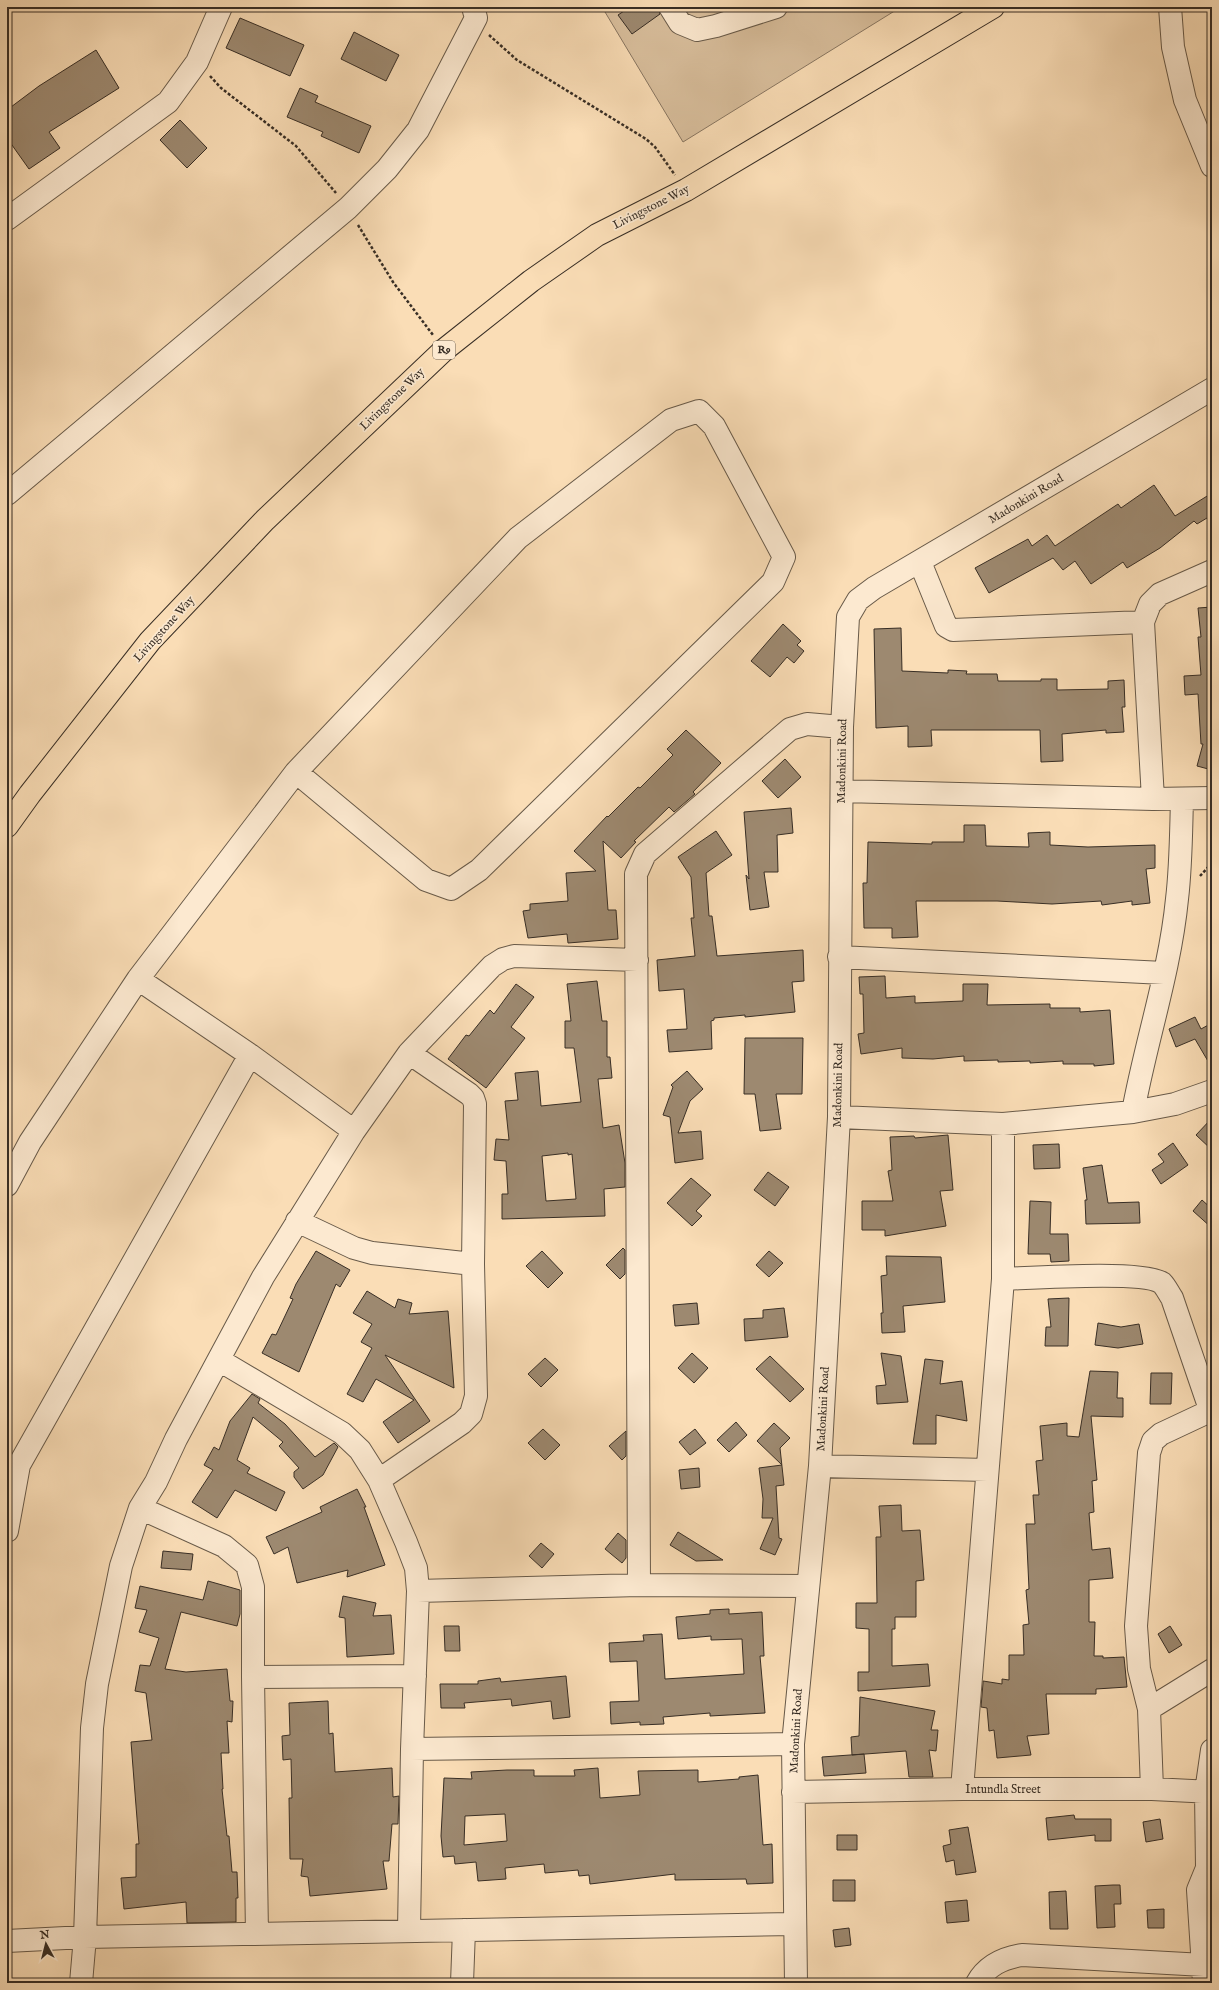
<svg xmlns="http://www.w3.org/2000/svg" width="1219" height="1990" font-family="'IM FELL English',serif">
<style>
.green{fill:#d9bf9d;stroke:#887661}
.building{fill:#9d8970;stroke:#382e25;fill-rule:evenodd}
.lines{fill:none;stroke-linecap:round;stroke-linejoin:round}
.minor-casing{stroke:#685a49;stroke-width:24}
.highway-casing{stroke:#382e25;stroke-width:24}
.path{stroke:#382e25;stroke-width:2.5;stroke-dasharray:3 2;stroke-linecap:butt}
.minor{stroke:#fce9d0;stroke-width:22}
.highway{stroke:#faddb6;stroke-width:22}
.labels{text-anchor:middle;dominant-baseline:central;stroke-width:3.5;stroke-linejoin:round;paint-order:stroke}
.shield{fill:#fce9d0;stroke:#736658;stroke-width:1}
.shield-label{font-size:11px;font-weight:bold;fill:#382e25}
.street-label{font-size:12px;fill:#382e25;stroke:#fce9d0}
</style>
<rect width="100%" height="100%" fill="#faddb6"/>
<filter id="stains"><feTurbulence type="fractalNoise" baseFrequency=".005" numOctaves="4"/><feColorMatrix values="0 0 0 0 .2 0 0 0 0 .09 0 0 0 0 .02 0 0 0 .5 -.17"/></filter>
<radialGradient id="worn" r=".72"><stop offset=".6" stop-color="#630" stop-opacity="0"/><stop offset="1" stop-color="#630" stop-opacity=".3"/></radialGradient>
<path class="green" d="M 602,7 L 901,7 L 683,142 Z"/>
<path class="building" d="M 630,7 L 658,7 L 660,14 L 632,34 L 618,15 Z
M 240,18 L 304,45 L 290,76 L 226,48 Z
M 354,32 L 399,55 L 386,81 L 341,59 Z
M 96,50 L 119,88 L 49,132 L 60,148 L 29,169 L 7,138 L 7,110 L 39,86 Z
M 300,88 L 318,96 L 315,102 L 371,126 L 359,153 L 321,136 L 323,132 L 287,117 Z
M 180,120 L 207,148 L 187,168 L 160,140 Z
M 1154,485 L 1175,516 L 1212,493 L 1212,515 L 1197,524 L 1194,521 L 1160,548 L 1127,568 L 1123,562 L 1091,584 L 1075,561 L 1063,570 L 1053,558 L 989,593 L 975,568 L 1028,539 L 1032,546 L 1047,535 L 1055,546 L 1118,504 L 1121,508 Z
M 1212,607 L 1212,770 L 1197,766 L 1203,744 L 1201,744 L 1198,694 L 1185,695 L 1184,676 L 1201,675 L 1198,637 L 1201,637 L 1198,608 Z
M 783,624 L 801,641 L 797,645 L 804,651 L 794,663 L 787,657 L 770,677 L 751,661 Z
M 901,628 L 902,671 L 948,673 L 948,670 L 967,671 L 966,674 L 997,674 L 998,681 L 1041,681 L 1041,679 L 1057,679 L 1057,690 L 1108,689 L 1108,681 L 1124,680 L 1125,707 L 1122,707 L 1124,732 L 1106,733 L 1106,730 L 1062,734 L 1063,761 L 1041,762 L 1040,730 L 931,730 L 932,746 L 908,747 L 908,726 L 876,728 L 874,629 Z
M 686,730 L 721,763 L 693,792 L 695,794 L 674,812 L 669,807 L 634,841 L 636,842 L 621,858 L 603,841 L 608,910 L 616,910 L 618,939 L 568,943 L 567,934 L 528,938 L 523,911 L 530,910 L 530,904 L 568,901 L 566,873 L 596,871 L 574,851 L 607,816 L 608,817 L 638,787 L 640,788 L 673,755 L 667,749 Z
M 785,759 L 801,777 L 778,798 L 762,781 Z
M 791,808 L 793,833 L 777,835 L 778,872 L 764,872 L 769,907 L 750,910 L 746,875 L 749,879 L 744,812 Z
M 964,825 L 985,825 L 986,846 L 1029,847 L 1028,833 L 1050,832 L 1050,845 L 1088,847 L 1155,845 L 1155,868 L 1146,869 L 1150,903 L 1132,905 L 1132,901 L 1102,905 L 1101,901 L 1052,904 L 997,901 L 916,901 L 918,937 L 892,938 L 892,928 L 864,928 L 863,883 L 867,883 L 868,842 L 932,844 L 932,842 L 964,842 Z
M 716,831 L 732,855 L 706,873 L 709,916 L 712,916 L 717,956 L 803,950 L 804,981 L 792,982 L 795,1012 L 745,1017 L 745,1015 L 714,1018 L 714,1020 L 711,1021 L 712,1049 L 669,1052 L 667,1030 L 687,1029 L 684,989 L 659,991 L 657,960 L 695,956 L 691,918 L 694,918 L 691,877 L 678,857 Z
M 885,976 L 886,998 L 915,996 L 915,1003 L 963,1001 L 963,984 L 988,984 L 987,1005 L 1050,1004 L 1050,1008 L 1080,1008 L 1080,1012 L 1110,1010 L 1114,1064 L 1094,1066 L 1094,1064 L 1063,1064 L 1063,1061 L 1030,1063 L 1030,1061 L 998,1062 L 998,1060 L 964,1061 L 964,1056 L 933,1059 L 902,1058 L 902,1048 L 861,1054 L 858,1034 L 864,1033 L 863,994 L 860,994 L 859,977 Z
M 597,981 L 602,1021 L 607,1021 L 607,1057 L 610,1057 L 612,1078 L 598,1079 L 603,1128 L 619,1125 L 625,1163 L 625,1187 L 604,1189 L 605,1216 L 502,1219 L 502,1194 L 508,1194 L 506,1161 L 494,1160 L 496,1139 L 509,1140 L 505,1101 L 518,1100 L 515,1073 L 538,1071 L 541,1106 L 581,1102 L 574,1048 L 565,1048 L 565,1021 L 571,1021 L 567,984 ZM 568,1153 L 568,1155 L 572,1154 L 576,1199 L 546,1201 L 542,1156 Z
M 516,984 L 534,997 L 511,1027 L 525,1038 L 486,1088 L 448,1059 L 466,1035 L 469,1036 L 490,1010 L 494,1014 Z
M 1195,1017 L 1201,1029 L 1212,1023 L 1212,1068 L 1195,1039 L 1176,1047 L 1169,1029 Z
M 745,1038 L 803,1038 L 802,1094 L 776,1094 L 781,1129 L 760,1131 L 755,1094 L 744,1094 Z
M 687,1071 L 703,1089 L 690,1101 L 678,1133 L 701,1131 L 703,1159 L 675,1163 L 670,1117 L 663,1115 L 673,1087 L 671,1085 Z
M 1212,1118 L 1212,1150 L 1196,1135 Z
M 948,1135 L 953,1190 L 940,1191 L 946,1226 L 885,1236 L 885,1230 L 862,1230 L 862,1201 L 893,1201 L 888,1171 L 892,1170 L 890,1137 L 914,1136 L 915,1138 Z
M 1173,1143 L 1188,1165 L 1161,1184 L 1152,1170 L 1164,1162 L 1158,1154 Z
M 1059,1144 L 1060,1168 L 1034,1169 L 1033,1145 Z
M 1102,1165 L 1108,1203 L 1139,1202 L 1140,1223 L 1086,1224 L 1085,1200 L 1087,1200 L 1083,1168 Z
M 768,1172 L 789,1187 L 775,1206 L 754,1190 Z
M 691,1178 L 711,1195 L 696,1211 L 702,1216 L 692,1226 L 667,1203 Z
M 1202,1200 L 1212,1209 L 1212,1228 L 1193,1211 Z
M 1030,1201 L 1051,1202 L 1050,1234 L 1068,1234 L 1069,1261 L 1051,1262 L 1050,1254 L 1028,1254 Z
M 623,1248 L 625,1250 L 625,1274 L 620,1279 L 606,1265 Z
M 316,1251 L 350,1270 L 340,1287 L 336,1284 L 299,1372 L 262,1353 L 272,1334 L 276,1335 L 293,1299 L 290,1298 L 296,1284 Z
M 542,1251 L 563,1273 L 548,1288 L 526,1266 Z
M 769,1251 L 783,1263 L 769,1277 L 756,1265 Z
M 886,1256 L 941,1257 L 945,1302 L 903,1306 L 905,1332 L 882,1333 L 881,1313 L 883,1313 L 881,1276 L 887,1275 Z
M 367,1291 L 395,1308 L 398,1299 L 412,1303 L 409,1314 L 448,1311 L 454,1388 L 385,1355 L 430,1421 L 398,1443 L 383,1422 L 414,1400 L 376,1379 L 363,1402 L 347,1394 L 372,1348 L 361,1342 L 372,1324 L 353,1313 Z
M 1069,1298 L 1068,1346 L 1045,1346 L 1046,1327 L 1051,1327 L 1048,1299 Z
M 697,1303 L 699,1324 L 675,1326 L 673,1305 Z
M 784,1308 L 788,1337 L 745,1341 L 744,1319 L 763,1318 L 763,1310 Z
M 1098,1323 L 1121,1327 L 1139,1324 L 1143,1344 L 1118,1348 L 1095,1345 Z
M 692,1353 L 708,1368 L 694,1383 L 678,1368 Z
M 881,1353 L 901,1356 L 908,1402 L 877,1404 L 876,1386 L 886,1385 Z
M 770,1356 L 804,1389 L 790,1402 L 756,1369 Z
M 545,1358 L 558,1370 L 541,1387 L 528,1374 Z
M 925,1359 L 943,1361 L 940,1384 L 962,1381 L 967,1421 L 936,1415 L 936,1444 L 913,1444 Z
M 1090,1371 L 1118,1372 L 1117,1398 L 1123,1398 L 1123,1417 L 1091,1416 L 1097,1480 L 1092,1481 L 1094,1512 L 1089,1513 L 1092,1550 L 1110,1548 L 1113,1578 L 1089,1580 L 1089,1622 L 1095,1622 L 1094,1656 L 1103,1656 L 1103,1658 L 1124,1657 L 1127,1687 L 1096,1689 L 1096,1694 L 1046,1694 L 1049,1734 L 1027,1736 L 1031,1755 L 997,1758 L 994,1730 L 989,1731 L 987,1708 L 981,1707 L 983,1683 L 983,1681 L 1002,1684 L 1002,1679 L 1009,1680 L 1009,1655 L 1024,1655 L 1023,1625 L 1029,1624 L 1026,1590 L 1029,1589 L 1026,1524 L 1035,1524 L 1033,1495 L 1039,1495 L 1036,1461 L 1043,1460 L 1040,1426 L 1067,1423 L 1067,1436 L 1079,1437 Z
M 1151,1373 L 1172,1373 L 1171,1404 L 1150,1404 Z
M 252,1394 L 260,1399 L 258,1403 L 285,1424 L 315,1457 L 334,1443 L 338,1447 L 323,1475 L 303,1489 L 294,1477 L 294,1472 L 299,1468 L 279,1446 L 283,1442 L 253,1417 L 237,1460 L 250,1468 L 247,1473 L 285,1492 L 276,1511 L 235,1490 L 217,1518 L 192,1502 L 213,1470 L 204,1465 L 214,1447 L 219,1450 L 230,1421 Z
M 736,1422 L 747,1435 L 729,1452 L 717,1440 Z
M 774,1423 L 790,1438 L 780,1448 L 784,1485 L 776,1486 L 779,1538 L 782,1539 L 775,1555 L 760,1549 L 773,1518 L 762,1518 L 763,1499 L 759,1468 L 782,1465 L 757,1441 Z
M 543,1429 L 560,1445 L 545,1460 L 528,1443 Z
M 695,1429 L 706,1443 L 690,1455 L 679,1442 Z
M 626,1431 L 626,1456 L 622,1460 L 609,1446 Z
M 699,1468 L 700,1487 L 681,1489 L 679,1470 Z
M 357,1489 L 366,1507 L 364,1507 L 385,1565 L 347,1577 L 348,1570 L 297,1583 L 288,1547 L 274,1554 L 266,1537 L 322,1512 L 320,1507 Z
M 901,1505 L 902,1531 L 920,1530 L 924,1580 L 916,1581 L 916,1617 L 895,1617 L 895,1629 L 892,1629 L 892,1666 L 928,1664 L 930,1686 L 858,1691 L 858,1672 L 869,1672 L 869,1629 L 856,1628 L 856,1603 L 877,1603 L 876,1537 L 881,1537 L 879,1506 Z
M 678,1532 L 723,1560 L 696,1561 L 670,1545 Z
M 618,1533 L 626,1540 L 626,1558 L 622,1563 L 605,1549 Z
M 541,1543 L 554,1554 L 542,1568 L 529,1556 Z
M 163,1551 L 193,1554 L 191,1570 L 161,1568 Z
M 208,1581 L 240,1590 L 240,1614 L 237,1626 L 181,1612 L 165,1669 L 186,1672 L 227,1669 L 230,1701 L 233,1701 L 232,1722 L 227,1721 L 229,1753 L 221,1753 L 223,1789 L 222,1789 L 227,1836 L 229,1836 L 232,1872 L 237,1872 L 238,1898 L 236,1898 L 236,1922 L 187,1923 L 186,1902 L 124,1909 L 121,1878 L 136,1877 L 136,1844 L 139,1844 L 131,1742 L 152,1740 L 146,1693 L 135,1691 L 140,1665 L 150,1666 L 159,1638 L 139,1632 L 147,1610 L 135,1608 L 140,1586 L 203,1600 Z
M 343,1596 L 376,1603 L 373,1616 L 391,1615 L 394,1654 L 347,1657 L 345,1618 L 339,1617 Z
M 729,1609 L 729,1614 L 762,1612 L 764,1656 L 760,1656 L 765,1713 L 710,1716 L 710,1713 L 663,1717 L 664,1724 L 640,1725 L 640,1722 L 611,1724 L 610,1702 L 639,1701 L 637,1661 L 610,1662 L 609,1643 L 644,1641 L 643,1635 L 662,1634 L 665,1679 L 744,1674 L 742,1639 L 711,1640 L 711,1636 L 678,1639 L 676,1617 L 710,1614 L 710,1610 Z
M 444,1626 L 459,1626 L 460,1651 L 445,1651 Z
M 1170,1626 L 1182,1645 L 1169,1653 L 1158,1634 Z
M 566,1676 L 570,1717 L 553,1719 L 551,1701 L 512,1706 L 511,1699 L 464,1703 L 465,1708 L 441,1708 L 440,1684 L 478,1684 L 478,1681 L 500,1678 L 501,1682 Z
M 860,1697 L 935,1711 L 931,1730 L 938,1730 L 936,1751 L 929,1750 L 933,1777 L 909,1777 L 906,1751 L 852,1755 L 851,1737 L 859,1736 Z
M 328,1701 L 329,1734 L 333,1733 L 335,1772 L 392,1768 L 393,1797 L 399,1796 L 398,1824 L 392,1824 L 389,1861 L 383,1861 L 387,1889 L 310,1896 L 308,1877 L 301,1876 L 303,1859 L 290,1859 L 289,1798 L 292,1798 L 291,1759 L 283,1760 L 282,1736 L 290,1735 L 289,1703 Z
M 864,1754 L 866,1773 L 824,1776 L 822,1757 Z
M 598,1768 L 600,1798 L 640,1795 L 638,1771 L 698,1770 L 698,1782 L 739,1779 L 739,1777 L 758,1775 L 763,1845 L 772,1844 L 773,1883 L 747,1884 L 746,1879 L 675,1880 L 675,1874 L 590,1884 L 589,1875 L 579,1876 L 578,1870 L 545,1873 L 544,1864 L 505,1868 L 506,1879 L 478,1881 L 476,1862 L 455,1864 L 454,1856 L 443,1857 L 441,1836 L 444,1778 L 472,1779 L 471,1772 L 507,1770 L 534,1770 L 534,1776 L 575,1776 L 574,1770 ZM 505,1814 L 507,1841 L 464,1845 L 465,1816 Z
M 1074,1815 L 1075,1819 L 1111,1819 L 1111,1841 L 1095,1841 L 1095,1835 L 1048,1840 L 1046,1818 Z
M 1160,1819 L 1163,1839 L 1146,1842 L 1143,1822 Z
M 968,1827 L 976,1872 L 956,1875 L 954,1860 L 946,1862 L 943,1846 L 951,1844 L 949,1830 Z
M 837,1835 L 857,1835 L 857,1850 L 837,1850 Z
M 833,1880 L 855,1880 L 855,1901 L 833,1901 Z
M 1113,1885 L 1120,1885 L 1121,1904 L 1114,1904 L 1115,1927 L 1097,1928 L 1095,1886 Z
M 1066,1891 L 1068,1929 L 1050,1929 L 1049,1892 Z
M 967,1900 L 969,1921 L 947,1923 L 945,1902 Z
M 1164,1909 L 1164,1928 L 1148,1928 L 1147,1910 Z
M 849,1928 L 851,1945 L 835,1947 L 833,1930 Z"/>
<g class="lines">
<g class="minor-casing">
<path id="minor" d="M 670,7 L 680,23 L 697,30 L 716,26 L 776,7
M 1170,7 L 1173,47 L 1185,100 L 1212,166
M 7,219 L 168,102 L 197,62 L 221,7
M 7,494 L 348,208 L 387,169 L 418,130 L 476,18 L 473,7
M 920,562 L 946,626 L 953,630 L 1143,622
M 842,791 L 1153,799 L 1212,798
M 1153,799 L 1143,622 L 1150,604 L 1160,594 L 1212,571
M 839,957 L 1164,973
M 138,979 L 250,1055 L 354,1131
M 1133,1112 C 1146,1041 1170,971 1177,899 C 1181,866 1181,832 1182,799
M 839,1117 L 1003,1124 L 1133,1112 L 1175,1104 L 1212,1091
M 7,1185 L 30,1142 L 138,979 L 296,772 L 518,538 L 671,420 L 699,411 L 714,426 L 784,557 L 773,582 L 479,870 L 451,889 L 426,880 L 296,772
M 297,1221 L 354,1248 L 372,1253 L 473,1264
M 1003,1279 C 1030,1278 1144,1270 1162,1283 C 1166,1287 1169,1294 1172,1298 L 1212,1415
M 219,1360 L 342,1433 L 360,1450 L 379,1480 L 406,1542 L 416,1568 L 418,1591 L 412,1749 L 409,1931
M 820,1466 L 987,1470
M 379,1480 L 462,1423 L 471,1414 L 476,1396 L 473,1264 L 475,1104 L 473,1098 L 469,1094 L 409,1053
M 140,1508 L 224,1546 L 247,1565 L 253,1587 L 253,1677 L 257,1934
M 7,1531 L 19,1465 L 250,1055
M 639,1585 L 636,874 L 645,854 L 790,729 L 807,724 L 842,727
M 418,1591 L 639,1585 L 808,1586
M 253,1677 L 415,1676
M 1149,1709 L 1139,1669 L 1136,1626 L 1149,1453 L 1153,1441 L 1161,1434 L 1210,1411
M 412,1749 L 793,1744
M 1212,1750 L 1206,1792 L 1207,1868 L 1212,1880
M 962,1789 L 1003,1279 L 1003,1124
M 1152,1789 L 1149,1709 L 1212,1670
M 793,1792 L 962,1789 L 1152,1789 L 1212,1792
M 7,1941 L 85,1937 L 794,1924
M 81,1983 L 85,1937 L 92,1728 L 97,1684 L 121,1566 L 140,1508 L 156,1482 L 176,1439 L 263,1277 L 354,1131 L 409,1053 L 492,966 L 503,959 L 514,956 L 637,960
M 462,1983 L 464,1930
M 796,1983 L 793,1744 L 820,1466 L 839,1117 L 842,727 L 848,617 L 858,600 L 874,588 L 1212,389
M 977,1983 C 987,1965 1003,1958 1022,1955 L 1204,1965
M 1204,1983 L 1198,1890 L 1207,1868"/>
</g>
<g class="highway-casing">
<path id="highway" d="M 7,826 L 30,794 L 150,641 L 265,520 L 444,350 L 531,281 L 597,235 L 686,190 L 993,7"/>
</g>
<path class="path" d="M 489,35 L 517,60 L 646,139 L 655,147 L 675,175
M 210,76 L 221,88 L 296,146 L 336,193
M 358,225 L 393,282 L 433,335
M 1200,876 L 1212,863"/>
<use href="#minor" class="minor"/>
<use href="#highway" class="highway"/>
</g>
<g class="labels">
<rect class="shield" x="433" y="341" width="22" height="18" rx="3"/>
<g class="shield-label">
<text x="444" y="350">R9</text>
</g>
<g class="street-label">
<text transform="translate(651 207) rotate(-27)">Livingstone Way</text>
<text transform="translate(392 399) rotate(-44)">Livingstone Way</text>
<text transform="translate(1026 499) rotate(-31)">Madonkini Road</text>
<text transform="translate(164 629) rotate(-48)">Livingstone Way</text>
<text transform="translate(842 761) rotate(-89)">Madonkini Road</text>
<text transform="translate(838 1085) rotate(-89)">Madonkini Road</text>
<text transform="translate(823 1409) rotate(-87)">Madonkini Road</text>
<text transform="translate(796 1731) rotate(-87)">Madonkini Road</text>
<text x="1003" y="1789">Intundla Street</text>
</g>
</g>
<rect width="1219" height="1990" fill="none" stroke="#faddb6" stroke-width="24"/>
<rect x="8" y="8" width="1203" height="1974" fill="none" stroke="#382e25" stroke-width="2"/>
<rect x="12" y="12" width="1195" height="1966" fill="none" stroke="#382e25"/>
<g transform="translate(46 1944) rotate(353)" stroke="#fce9d0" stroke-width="3" paint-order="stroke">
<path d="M0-3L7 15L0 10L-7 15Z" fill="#382e25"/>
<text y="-6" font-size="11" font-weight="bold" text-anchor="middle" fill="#382e25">N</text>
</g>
<rect width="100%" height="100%" filter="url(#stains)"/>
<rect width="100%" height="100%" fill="url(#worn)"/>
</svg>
